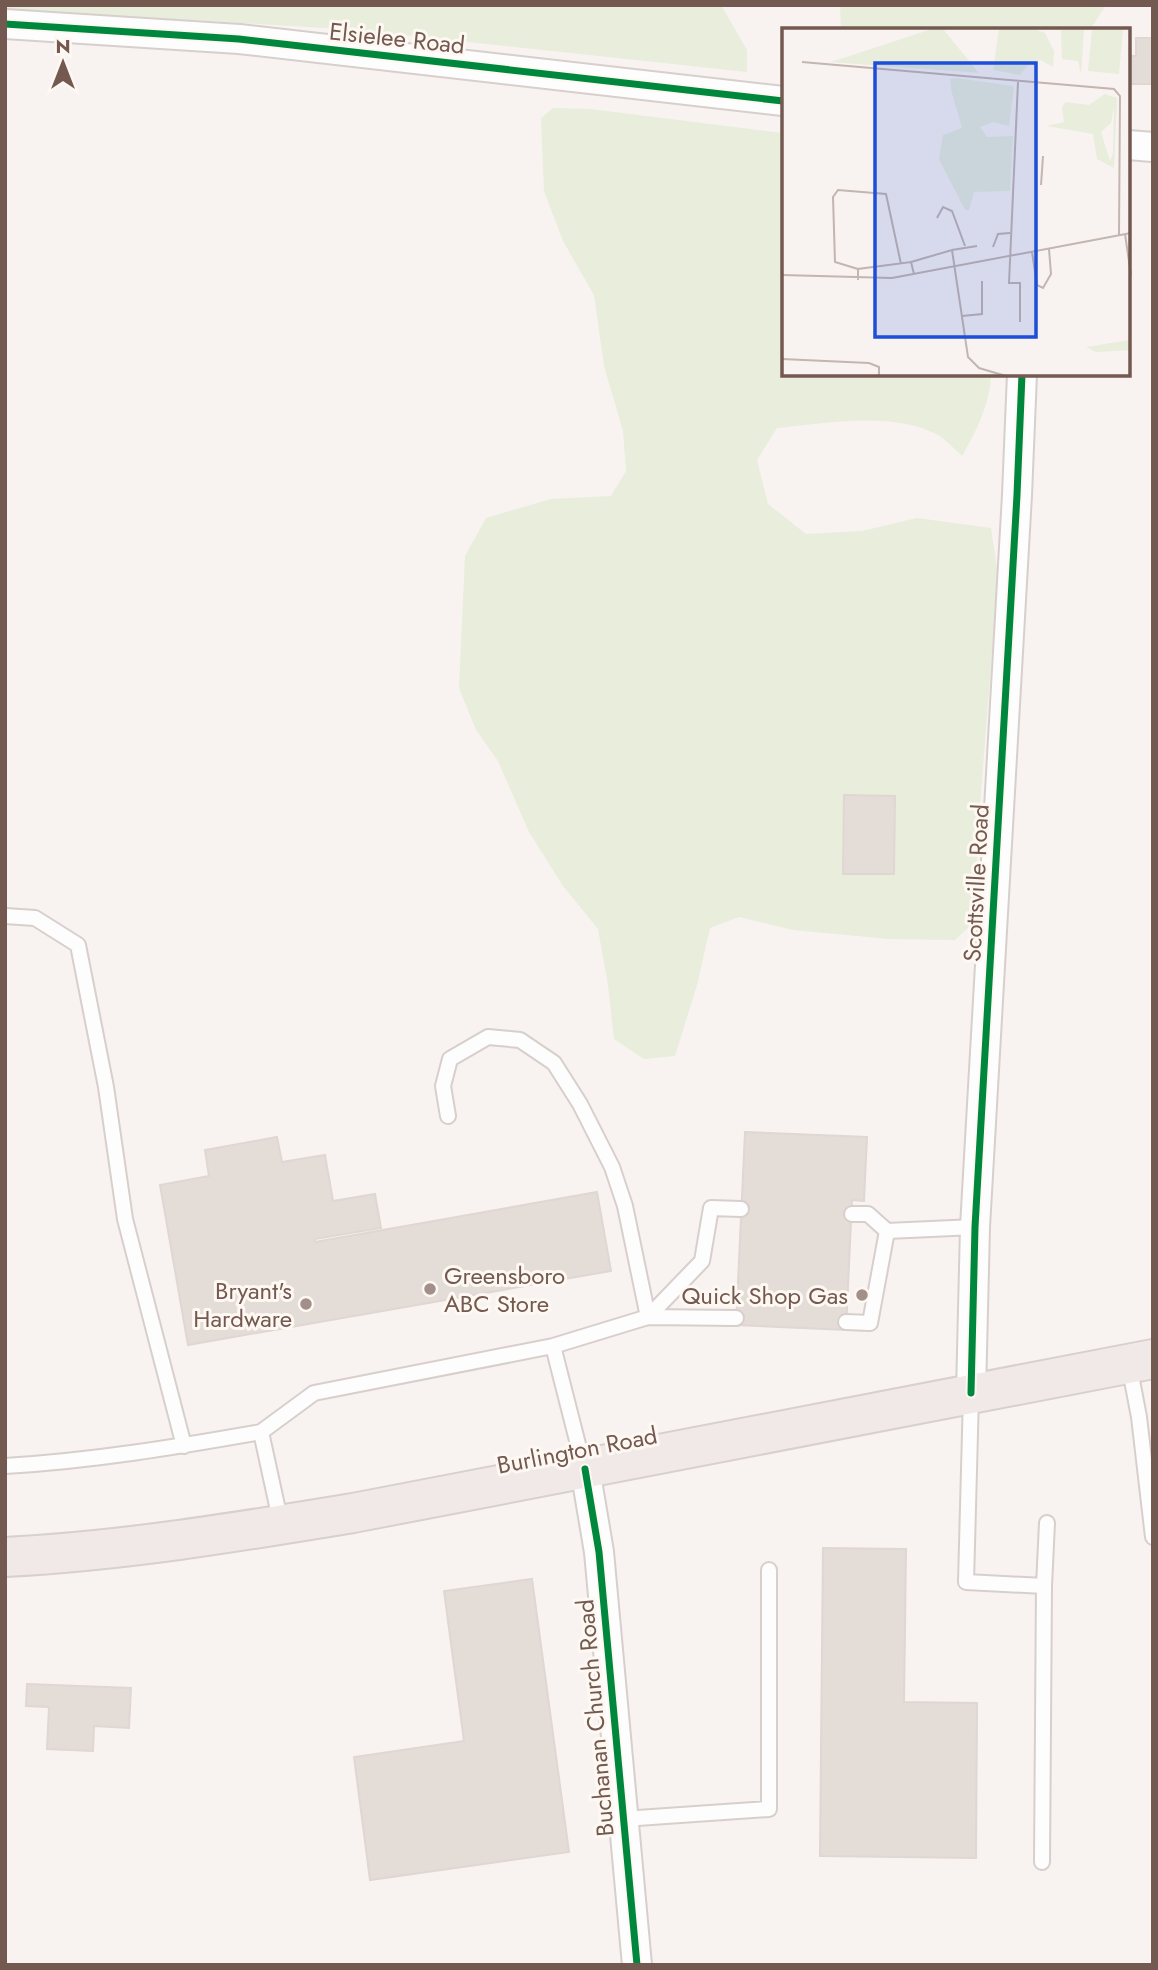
<svg xmlns="http://www.w3.org/2000/svg" width="1158" height="1970" font-family="Jost,sans-serif">
<style>
.green{fill:#e8eddc}
.building{fill:#e4dcd7;stroke:#e0d6d2;stroke-width:2}
.lines{fill:none;stroke-linecap:round;stroke-linejoin:round}
.lane-casing{stroke:#d7cfcc;stroke-width:18}
.street-casing{stroke:#d7cfcc;stroke-width:32}
.highway-casing{stroke:#d9d0cd;stroke-width:42}
.lane{stroke:#fefdfd;stroke-width:14}
.street{stroke:#fefdfd;stroke-width:28}
.highway{stroke:#f0e9e8;stroke-width:38}
.cycleway-casing{stroke:#fef8f2;stroke-width:11}
.cycleway{stroke:#00873e;stroke-width:7}
.poi-dot{fill:#a28f89;stroke:#fef8f2;stroke-width:2.5}
.labels{text-anchor:middle;dominant-baseline:central;stroke-width:6;stroke-linejoin:round;paint-order:stroke}
.street-label{font-size:24px;fill:#745951;stroke:#fef8f2}
.poi-label{font-size:24px;fill:#745951;stroke:#fef8f2;text-anchor:end}
.inset-road{fill:none;stroke:#c3b5b0;stroke-width:2}
.view{fill:#1d4ed8;fill-opacity:0.15;stroke:#1d4ed8;stroke-width:3.5}
.inset-edge{fill:none;stroke:#745951;stroke-width:3.5}
</style>
<rect width="100%" height="100%" fill="#f8f3f0"/>
<path class="green" d="M 5,5 L 721,5 L 747,50 L 747,72 L 358,30 L 54,12 L 5,11 Z
M 840,5 L 1106,5 L 1090,30 L 841,30 Z
M 553,108 L 590,109 L 783,133 L 783,374 L 991,375 C 990,403 976,432 962,456 C 953,448 943,436 932,432 C 887,412 825,423 777,428 L 757,460 L 768,504 L 806,534 L 862,531 L 917,518 L 991,528 L 998,575 L 979,818 L 974,922 L 955,940 L 889,939 L 793,930 L 739,917 L 710,928 L 697,985 L 675,1056 L 644,1059 L 614,1039 L 608,985 L 598,929 L 563,886 L 529,832 L 498,761 L 476,730 L 459,688 L 465,556 L 486,518 L 551,499 L 611,496 L 626,471 L 623,431 L 604,366 L 594,295 L 563,241 L 544,191 L 541,118 Z"/>
<path class="building" d="M 1136,38 L 1153,38 L 1153,84 L 1128,84 L 1128,56 L 1136,56 Z
M 844,795 L 895,796 L 894,874 L 843,874 Z
M 745,1132 L 867,1137 L 864,1201 L 852,1200 L 846,1330 L 736,1325 Z
M 277,1137 L 282,1162 L 325,1155 L 333,1201 L 375,1194 L 381,1228 L 315,1239 L 315,1242 L 597,1192 L 611,1271 L 188,1345 L 160,1185 L 209,1176 L 205,1150 Z
M 823,1548 L 906,1549 L 904,1702 L 977,1703 L 976,1858 L 820,1856 Z
M 532,1579 L 569,1852 L 370,1880 L 354,1757 L 464,1741 L 444,1591 Z
M 27,1684 L 131,1688 L 129,1728 L 94,1726 L 93,1751 L 47,1749 L 49,1707 L 26,1706 Z"/>
<g class="lines">
<g class="lane-casing">
<path id="lane" d="M 5,916 L 35,918 L 78,945 L 106,1087 L 125,1219 L 184,1446
M 448,1116 L 443,1086 L 450,1059 L 488,1037 L 520,1040 L 554,1063 L 580,1104 L 612,1167 L 625,1206 L 648,1317
M 852,1214 L 868,1214 L 887,1231
M 648,1317 L 702,1261 L 711,1208 L 741,1209
M 846,1322 L 870,1323 L 887,1231 L 975,1227
M 553,1346 L 648,1317 L 736,1318
M 1129,1365 L 1139,1417 L 1153,1537
M 971,1395 L 966,1582 L 1044,1586 L 1042,1862
M 261,1432 L 314,1393 L 553,1346 L 584,1468
M 5,1466 C 91,1461 176,1447 261,1432 L 281,1524
M 1044,1586 L 1047,1523
M 623,1819 L 769,1809 L 769,1570"/>
</g>
<g class="street-casing">
<path id="street" d="M 5,24 L 239,39 L 783,101
M 1128,145 L 1153,147
M 971,1393 L 975,1227 L 1017,495 L 1022,374
M 585,1469 L 599,1552 L 637,1965"/>
</g>
<g class="highway-casing">
<path id="highway" d="M 5,1557 C 122,1551 238,1532 353,1513 L 1153,1359"/>
</g>
<use href="#lane" class="lane"/>
<use href="#street" class="street"/>
<use href="#highway" class="highway"/>
<g class="cycleway-casing">
<path id="cycleway" d="M 5,24 L 239,39 L 783,101
M 971,1393 L 975,1227 L 1017,495 L 1022,374
M 585,1469 L 599,1552 L 637,1965"/>
</g>
<use href="#cycleway" class="cycleway"/>
</g>
<g class="poi-dot">
<circle cx="430" cy="1289" r="7"/>
<circle cx="862" cy="1295" r="7"/>
<circle cx="306" cy="1304" r="7"/>
</g>
<g class="labels">
<g class="street-label">
<text transform="translate(397 38) rotate(6)">Elsielee Road</text>
<text transform="translate(976 883) rotate(-87)">Scottsville Road</text>
<text transform="translate(577 1450) rotate(-11)">Burlington Road</text>
<text transform="translate(595 1718) rotate(-95)">Buchanan Church Road</text>
</g>
<g class="poi-label">
<text x="444" y="1275" text-anchor="start">Greensboro<tspan x="444" dy="28">ABC Store</tspan></text>
<text x="292" y="1290">Bryant's<tspan x="292" dy="28">Hardware</tspan></text>
<text x="848" y="1295">Quick Shop Gas</text>
</g>
</g>
<g transform="translate(782 28)">
<rect width="348" height="348" fill="#f8f3f0"/>
<path d="M 150,1 L 161,1 L 197,45 L 49,34 ZM 217,1 L 252,1 L 263,5 L 272,23 L 271,39 L 259,32 L 247,36 L 238,47 L 211,42 ZM 279,1 L 302,1 L 299,46 L 296,33 L 280,31 ZM 310,1 L 341,1 L 337,46 L 306,43 ZM 175,50 L 231,58 L 232,61 L 227,98 L 211,94 L 198,99 L 205,109 L 231,108 L 228,163 L 192,164 L 187,182 L 183,182 L 157,131 L 161,107 L 180,100 L 169,62 L 168,51 ZM 323,66 L 335,70 L 332,140 L 315,131 L 311,106 L 265,98 L 282,94 L 280,79 L 284,74 L 307,77 ZM 332,78 L 331,125 L 328,133 L 319,104 L 329,95 ZM 348,312 L 348,322 L 314,324 L 304,319 Z" fill="#e8eddc" fill-rule="evenodd"/>
<path class="inset-road" d="M 20,34 L 332,61 L 338,68 L 337,208M 236,54 L 227,255 L 238,255 L 238,294M 259,157 L 261,128M 155,190 L 161,179 L 170,183 L 183,218M 343,206 L 349,247M 211,219 L 216,206 L 228,205M 170,222 L 195,218M 250,224 L 255,257 L 261,260 L 269,246 L 267,221M 129,234 L 170,222 L 186,329 L 197,340 L 224,348M 76,241 L 53,234 L 51,169 L 56,162 L 104,166 L 119,236M 0,247 L 110,250 L 349,205M 76,252 L 76,241 L 129,234 L 132,246M 180,288 L 200,286 L 200,253M 0,331 L 87,335 L 97,339 L 97,348"/>
<path class="view" d="M 93,35 L 254,35 L 254,309 L 93,309 Z"/>
<rect width="348" height="348" class="inset-edge"/>
</g>
<rect width="1158" height="1970" fill="none" stroke="#745951" stroke-width="14"/>
<g transform="translate(63 63)" stroke="#fef8f2" stroke-width="5" paint-order="stroke">
<path d="M0-5L12 26L0 18L-12 26Z" fill="#745951"/>
<text y="-10" font-size="19" font-weight="bold" text-anchor="middle" fill="#745951">N</text>
</g>
</svg>
